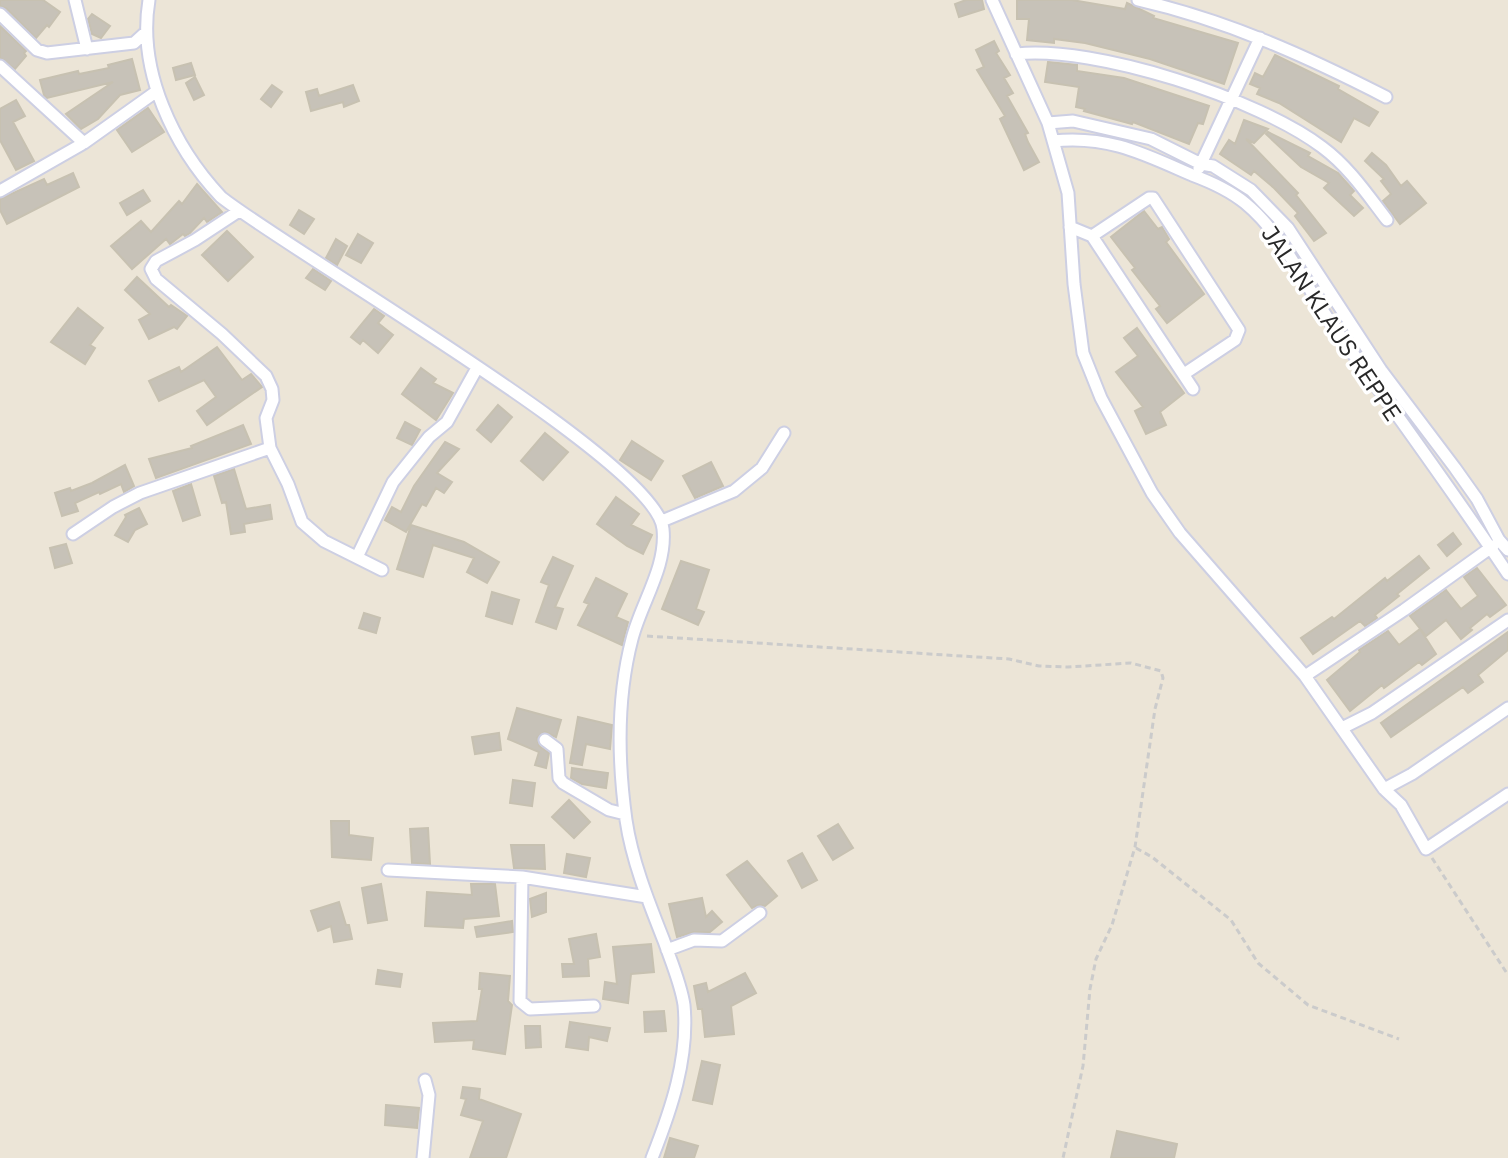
<svg xmlns="http://www.w3.org/2000/svg" width="1508" height="1158" font-family="'IBM Plex Sans',sans-serif">
<style>
.building{fill:#c7c2b8;stroke:#c7c1b1;stroke-width:2}
.lines{fill:none;stroke-linecap:round;stroke-linejoin:round}
.street-casing{stroke:#cdcfe3;stroke-width:15}
.path{stroke:#cbcbcb;stroke-width:3;stroke-dasharray:6 4;stroke-linecap:butt}
.street{stroke:#fff;stroke-width:11}
.labels{text-anchor:middle;dominant-baseline:central;stroke-width:7;stroke-linejoin:round;paint-order:stroke}
.street-label{font-size:24px;fill:#282828;stroke:#fff}
</style>
<rect width="100%" height="100%" fill="#ece5d7"/>
<path class="building" d="M 0,0 L 43,0 L 60,12 L 49,27 L 47,25 L 36,38 L 6,8 L 0,6 Z
M 966,0 L 982,0 L 984,9 L 959,17 L 955,4 Z
M 1017,0 L 1072,0 L 1125,9 L 1127,3 L 1154,16 L 1153,18 L 1238,43 L 1224,84 L 1150,59 L 1085,43 L 1054,39 L 1054,43 L 1027,40 L 1029,19 L 1017,19 Z
M 92,14 L 110,26 L 101,38 L 92,34 L 88,19 Z
M 0,26 L 26,51 L 24,53 L 26,56 L 15,69 L 0,58 Z
M 994,41 L 999,51 L 996,53 L 1010,75 L 1004,78 L 1013,93 L 1007,96 L 1028,133 L 1025,134 L 1028,142 L 1039,162 L 1024,170 L 1000,119 L 1005,116 L 977,70 L 984,67 L 976,50 Z
M 1275,55 L 1339,86 L 1338,89 L 1378,112 L 1369,126 L 1354,118 L 1341,142 L 1279,103 L 1257,94 L 1260,88 L 1250,84 L 1255,73 L 1263,77 Z
M 132,59 L 140,90 L 120,95 L 98,119 L 81,129 L 66,114 L 113,82 L 47,98 L 44,95 L 40,80 L 78,71 L 79,74 L 109,68 L 108,65 Z
M 1048,62 L 1077,65 L 1077,71 L 1124,78 L 1209,106 L 1203,124 L 1198,123 L 1189,144 L 1133,122 L 1132,124 L 1084,111 L 1085,109 L 1076,107 L 1079,87 L 1045,82 Z
M 191,63 L 195,75 L 176,80 L 173,68 Z
M 195,77 L 204,95 L 194,100 L 186,83 Z
M 272,85 L 282,92 L 271,107 L 261,99 Z
M 353,85 L 359,101 L 344,107 L 343,102 L 311,111 L 306,92 L 317,89 L 319,96 Z
M 16,100 L 25,116 L 13,122 L 34,161 L 16,170 L 0,140 L 0,109 Z
M 148,108 L 164,132 L 132,152 L 117,130 Z
M 1244,120 L 1268,129 L 1254,143 L 1246,139 L 1298,193 L 1296,195 L 1326,233 L 1314,241 L 1295,216 L 1298,213 L 1274,188 L 1254,171 L 1251,175 L 1220,154 L 1229,140 L 1235,144 Z
M 1268,132 L 1310,153 L 1308,156 L 1338,173 L 1354,191 L 1350,195 L 1363,208 L 1354,216 L 1324,188 L 1329,183 L 1301,167 L 1266,134 Z
M 1372,153 L 1386,165 L 1401,186 L 1407,181 L 1426,203 L 1400,224 L 1383,201 L 1391,194 L 1381,181 L 1384,179 L 1365,161 Z
M 73,173 L 79,187 L 7,224 L 0,210 L 0,199 L 44,179 L 47,185 Z
M 197,184 L 222,212 L 207,222 L 204,218 L 190,233 L 185,236 L 183,234 L 170,244 L 166,239 L 132,269 L 111,246 L 141,221 L 151,232 L 179,201 L 182,204 Z
M 143,190 L 150,201 L 127,215 L 120,203 Z
M 299,210 L 314,219 L 304,234 L 290,225 Z
M 1144,211 L 1158,229 L 1162,227 L 1169,239 L 1166,242 L 1204,294 L 1167,323 L 1156,309 L 1160,306 L 1132,270 L 1135,268 L 1111,237 Z
M 227,231 L 253,257 L 228,281 L 202,255 Z
M 358,234 L 373,243 L 361,263 L 346,255 Z
M 336,239 L 347,246 L 337,265 L 326,258 Z
M 313,269 L 331,281 L 325,290 L 306,278 Z
M 137,277 L 169,307 L 171,305 L 187,316 L 177,329 L 174,327 L 149,339 L 139,320 L 150,314 L 125,290 Z
M 78,308 L 103,328 L 90,345 L 95,348 L 85,364 L 51,342 Z
M 374,309 L 384,316 L 378,323 L 393,335 L 378,353 L 363,340 L 360,344 L 351,337 Z
M 1137,328 L 1184,393 L 1160,412 L 1166,425 L 1146,434 L 1135,411 L 1143,407 L 1116,372 L 1138,356 L 1124,338 Z
M 217,347 L 242,380 L 251,374 L 262,387 L 207,425 L 197,411 L 216,397 L 204,380 L 159,401 L 149,381 L 179,367 L 181,372 Z
M 421,368 L 436,379 L 433,383 L 453,393 L 436,420 L 402,394 Z
M 498,405 L 512,417 L 491,442 L 477,430 Z
M 405,422 L 420,430 L 412,445 L 397,438 Z
M 243,425 L 251,444 L 156,478 L 149,459 L 192,448 L 191,446 Z
M 545,433 L 568,452 L 543,480 L 521,461 Z
M 632,441 L 663,461 L 651,480 L 620,460 Z
M 445,442 L 459,449 L 437,473 L 452,482 L 444,493 L 436,488 L 426,506 L 422,504 L 406,532 L 385,520 L 392,507 L 401,512 L 414,486 Z
M 711,462 L 723,486 L 695,498 L 683,476 Z
M 125,465 L 134,486 L 124,492 L 121,484 L 100,494 L 99,492 L 75,503 L 78,511 L 62,516 L 55,493 L 70,488 L 71,491 L 92,483 Z
M 234,469 L 246,509 L 270,505 L 272,519 L 244,524 L 245,532 L 231,534 L 226,502 L 222,503 L 214,476 Z
M 191,484 L 200,515 L 183,521 L 173,491 Z
M 616,497 L 639,514 L 631,525 L 652,535 L 643,554 L 627,546 L 597,524 Z
M 139,508 L 147,524 L 135,530 L 128,542 L 115,535 L 126,517 L 125,515 Z
M 411,525 L 464,542 L 499,562 L 487,583 L 467,572 L 474,558 L 433,545 L 423,577 L 397,569 Z
M 1453,533 L 1461,544 L 1447,556 L 1438,545 Z
M 66,544 L 72,563 L 55,568 L 50,548 Z
M 1419,556 L 1429,568 L 1397,594 L 1399,596 L 1375,615 L 1377,618 L 1365,626 L 1360,621 L 1313,654 L 1301,638 L 1332,617 L 1334,619 L 1385,578 L 1387,581 Z
M 553,557 L 573,566 L 555,607 L 563,609 L 556,629 L 536,622 L 549,585 L 541,582 Z
M 681,561 L 709,570 L 696,609 L 704,612 L 698,625 L 662,609 Z
M 1477,568 L 1506,605 L 1490,617 L 1487,614 L 1470,628 L 1472,630 L 1461,639 L 1446,620 L 1426,636 L 1410,616 L 1446,590 L 1461,609 L 1478,596 L 1464,577 Z
M 596,578 L 627,594 L 616,617 L 628,622 L 622,645 L 578,625 L 589,604 L 584,602 Z
M 492,592 L 519,600 L 512,624 L 486,616 Z
M 364,613 L 380,618 L 376,633 L 359,628 Z
M 1420,629 L 1436,654 L 1422,665 L 1419,662 L 1384,688 L 1382,685 L 1350,711 L 1327,680 L 1360,652 L 1359,650 L 1388,631 L 1399,645 Z
M 1508,632 L 1508,650 L 1478,675 L 1483,682 L 1468,693 L 1463,687 L 1391,737 L 1381,723 Z
M 517,708 L 561,720 L 556,737 L 545,732 L 537,738 L 539,746 L 549,753 L 546,768 L 535,765 L 539,752 L 508,739 Z
M 578,717 L 612,725 L 610,749 L 586,744 L 582,765 L 570,763 Z
M 499,733 L 501,750 L 475,754 L 472,737 Z
M 572,768 L 608,773 L 606,788 L 582,784 L 571,778 Z
M 513,780 L 535,783 L 532,806 L 510,803 Z
M 569,800 L 590,822 L 574,838 L 552,817 Z
M 331,821 L 349,821 L 349,835 L 373,838 L 371,860 L 332,857 Z
M 838,824 L 853,848 L 833,860 L 818,836 Z
M 428,828 L 430,864 L 412,863 L 410,829 Z
M 511,845 L 544,845 L 545,869 L 514,868 Z
M 802,853 L 817,880 L 802,888 L 788,861 Z
M 567,854 L 590,858 L 586,877 L 564,873 Z
M 747,861 L 777,896 L 765,906 L 758,905 L 752,908 L 727,875 Z
M 381,884 L 387,920 L 368,923 L 362,888 Z
M 471,884 L 495,884 L 499,916 L 464,919 L 463,928 L 425,926 L 427,892 L 472,895 Z
M 546,893 L 546,912 L 532,917 L 530,899 Z
M 702,898 L 706,917 L 712,911 L 722,922 L 710,932 L 694,932 L 677,937 L 669,904 Z
M 339,902 L 346,925 L 349,925 L 352,939 L 334,942 L 331,926 L 318,931 L 311,911 Z
M 512,921 L 513,932 L 477,937 L 475,927 Z
M 596,934 L 600,957 L 588,959 L 589,976 L 563,977 L 562,964 L 574,964 L 569,939 Z
M 651,944 L 654,972 L 631,974 L 628,1003 L 603,999 L 605,982 L 617,984 L 613,947 Z
M 378,970 L 402,974 L 400,987 L 376,984 Z
M 480,973 L 510,976 L 508,1001 L 512,1005 L 505,1054 L 473,1049 L 474,1040 L 435,1042 L 433,1023 L 477,1021 L 482,989 L 479,989 Z
M 745,973 L 756,993 L 731,1006 L 734,1034 L 705,1037 L 702,1009 L 698,1009 L 694,986 L 706,983 L 708,992 Z
M 664,1011 L 666,1031 L 645,1032 L 644,1012 Z
M 570,1022 L 610,1028 L 607,1041 L 589,1037 L 588,1050 L 566,1047 Z
M 525,1026 L 540,1026 L 541,1047 L 526,1048 Z
M 702,1061 L 720,1065 L 712,1104 L 693,1100 Z
M 463,1087 L 480,1089 L 479,1099 L 521,1114 L 506,1158 L 470,1158 L 483,1121 L 461,1115 L 466,1099 L 461,1098 Z
M 386,1105 L 419,1108 L 417,1128 L 385,1125 Z
M 1117,1131 L 1177,1144 L 1174,1158 L 1111,1158 Z
M 670,1138 L 698,1146 L 694,1158 L 664,1158 Z"/>
<g class="lines">
<g class="street-casing">
<path id="street" d="M 75,0 L 87,49
M 149,0 C 137,71 174,147 221,197 C 290,252 657,462 663,529 C 667,567 641,603 632,639 C 617,696 618,762 626,820 C 632,861 649,903 664,941 C 671,961 681,984 684,1005 C 689,1058 671,1110 652,1158
M 992,0 L 1048,123 L 1068,193 L 1074,284 L 1083,353 L 1101,398 L 1152,493 L 1180,533 L 1305,676 L 1384,789 L 1401,805 L 1426,849 L 1508,794
M 1138,0 C 1226,20 1306,56 1386,97
M 0,14 L 37,50 L 47,53 L 134,43 L 146,32
M 1016,54 C 1095,45 1259,99 1322,147 C 1349,167 1367,194 1387,220
M 0,66 L 84,143
M 1048,123 L 1073,121 L 1151,139 L 1201,164 L 1213,166 L 1251,190 L 1288,228 L 1381,370 L 1455,468 L 1477,499 L 1499,540 L 1508,550
M 1053,141 C 1108,135 1144,154 1192,175 C 1211,182 1229,190 1245,203 C 1284,235 1305,286 1333,326 C 1392,408 1452,490 1508,574
M 1199,168 L 1260,38
M 0,191 L 84,143 L 157,91
M 239,211 L 195,240 L 156,261 L 151,269 L 156,279 L 222,334 L 266,376 L 272,389 L 273,400 L 266,418 L 270,448 L 288,484 L 302,522 L 324,541 L 382,570
M 1070,227 L 1092,236 L 1193,389
M 1092,236 L 1149,198 L 1153,198 L 1239,330 L 1235,340 L 1184,374
M 662,521 L 734,491 L 762,468 L 784,433
M 73,534 L 113,507 L 140,493 L 270,448
M 357,557 L 393,482 L 429,437 L 447,422 L 477,368
M 1305,676 L 1404,610 L 1493,546
M 1342,728 L 1372,713 L 1508,620
M 545,740 L 557,749 L 559,778 L 563,783 L 609,810 L 625,814
M 1384,789 L 1412,774 L 1508,708
M 388,870 L 522,877 L 647,897
M 522,877 L 520,1001 L 530,1009 L 594,1006
M 667,950 L 694,940 L 722,941 L 760,913
M 423,1158 L 429,1095 L 425,1080"/>
</g>
<path class="path" d="M 647,636 L 1009,659 L 1039,666 L 1068,667 L 1131,663 L 1161,671 L 1163,678 L 1155,709 L 1135,847 L 1112,925 L 1096,959 L 1090,989 L 1083,1066 L 1063,1158
M 1136,848 L 1152,857 L 1231,920 L 1258,963 L 1308,1005 L 1399,1039
M 1432,858 L 1508,975"/>
<use href="#street" class="street"/>
</g>
<g class="labels">
<g class="street-label">
<text transform="translate(1332 323) rotate(56)">JALAN KLAUS REPPE</text>
</g>
</g>
</svg>
